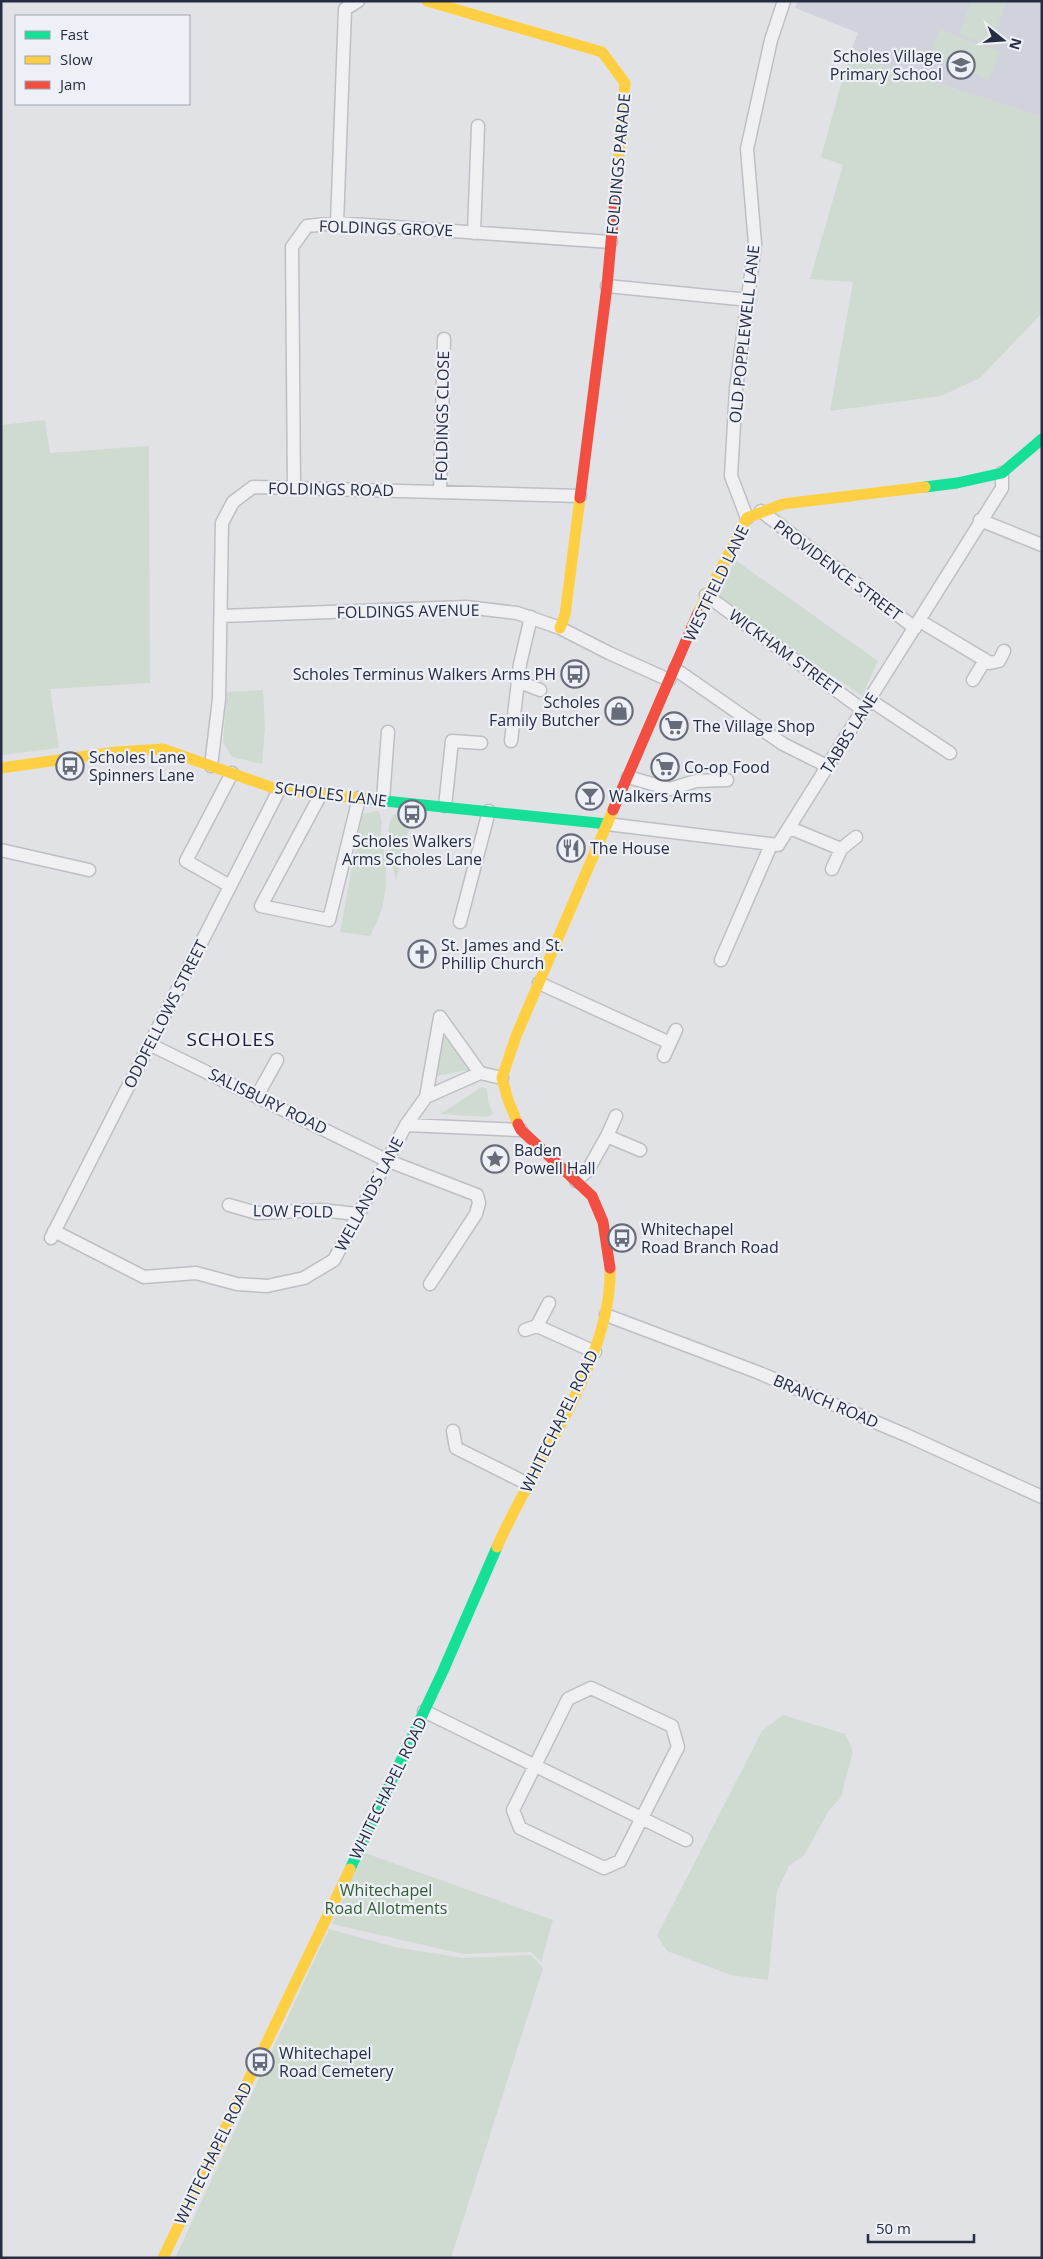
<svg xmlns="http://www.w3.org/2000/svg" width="1043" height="2259" font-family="'Open Sans',sans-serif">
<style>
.built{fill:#d1d3dc}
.green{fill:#cfdad0}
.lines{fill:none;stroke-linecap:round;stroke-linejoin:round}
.street-casing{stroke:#bebfc4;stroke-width:15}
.street{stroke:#f0f0f3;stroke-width:12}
.fast{stroke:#16e098;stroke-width:11}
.slow{stroke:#ffcf43;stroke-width:11}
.jam{stroke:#f24e42;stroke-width:11}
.labels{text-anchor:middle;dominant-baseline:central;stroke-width:4.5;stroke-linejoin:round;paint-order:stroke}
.poi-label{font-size:16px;fill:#262c41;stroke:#edf0f6;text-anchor:start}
.street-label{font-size:16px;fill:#262c41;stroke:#edf0f6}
.park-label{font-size:16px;fill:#345d32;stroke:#edf0f6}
.quarter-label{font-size:19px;letter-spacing:1px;fill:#181d31;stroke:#edf0f6}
</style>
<rect width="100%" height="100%" fill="#e1e2e6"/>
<path class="built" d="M 798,1 L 1042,1 L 1042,117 L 849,55 L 858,33 L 795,8 Z"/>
<path class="green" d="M 971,1 L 1007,1 L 990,45 L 959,34 Z
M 940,29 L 1000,52 L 989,80 L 929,57 Z
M 849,55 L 1042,117 L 1042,313 L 980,378 L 941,396 L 830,411 L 853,282 L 810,279 L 843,165 L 821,157 Z
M 45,420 L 50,453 L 149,446 L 150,683 L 50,689 L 59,748 L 1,755 L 1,425 Z
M 735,560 L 878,661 L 862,696 L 718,598 Z
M 263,690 L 265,727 L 262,764 L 232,757 L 223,742 L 227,692 Z
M 378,811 C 384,823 381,822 381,833 C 381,841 384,849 385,857 C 388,888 385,908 370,936 L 340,932 L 362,814 Z
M 395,814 L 412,816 L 396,881 C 393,864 381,827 395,814 Z
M 448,1036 L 472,1069 L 433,1077 L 432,1075 L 443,1037 Z
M 482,1087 L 487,1089 L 488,1101 L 493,1114 L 487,1117 L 440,1114 Z
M 783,1715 L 845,1734 L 853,1751 L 841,1797 L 828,1812 L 805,1854 L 789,1866 L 777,1891 L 768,1980 L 731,1975 L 667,1951 L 657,1936 L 762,1731 Z
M 362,1852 L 553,1920 L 541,1962 L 531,1952 L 463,1954 L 332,1924 Z
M 329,1929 L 395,1947 L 463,1958 L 531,1955 L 543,1968 L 451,2258 L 175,2258 Z"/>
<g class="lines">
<g class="street-casing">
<path id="street" d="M 337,223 L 345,9 L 358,1
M 474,233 L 478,126
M 607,286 L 749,300
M 294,488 L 292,247 L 307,226 L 337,223 L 611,242
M 440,492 L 444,339
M 761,511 L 915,628
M 747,518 L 731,476 L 736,389 L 755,244 L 747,149 L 771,40 L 784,1
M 980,520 L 1042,545
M 706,595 L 863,710
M 221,616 L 466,607 L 517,613 L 560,628 L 609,653 L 669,680
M 920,621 L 990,663 L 999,661 L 1004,651
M 675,669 L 783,744 L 827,766
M 973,680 L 985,660
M 517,681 L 540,690
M 870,700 L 950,753
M 511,741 L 520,664 L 531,617
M 211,766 L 219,699 L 222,523 L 233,502 L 253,487 L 580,496
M 628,777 L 670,789 L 696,781 L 727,780
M 321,794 L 261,906 L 329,920 L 359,798
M 383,800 L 388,732
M 445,806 L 452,741 L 481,743
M 607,824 L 778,845 L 1002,488 L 1002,473
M 790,828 L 841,849
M 1,850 L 89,870
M 832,869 L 841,849 L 856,837
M 230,886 L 186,861 L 232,773
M 460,922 L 489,811
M 721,960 L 771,845
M 539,983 L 670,1043
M 440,1017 L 480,1073
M 149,1044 L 386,1160 L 477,1195 L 479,1203 L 476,1214 L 430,1284
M 664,1056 L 676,1030
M 257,1096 L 277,1060
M 426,1097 L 480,1073 L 502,1078
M 406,1125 L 521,1130
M 607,1136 L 616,1116
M 576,1181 L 588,1170 L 607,1136 L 640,1150
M 229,1205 L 257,1213 L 321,1210 L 357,1214
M 54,1231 L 144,1277 L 196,1273 L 237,1284 L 267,1286 L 304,1278 L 334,1260 L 406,1125 L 426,1097 L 440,1017
M 51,1238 L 279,790
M 606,1315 L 757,1372 L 906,1435 L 1042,1497
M 537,1326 L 595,1352
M 525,1330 L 537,1326 L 549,1303
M 453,1431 L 456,1448 L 528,1484
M 591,1688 L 672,1726 L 678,1747 L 620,1861 L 604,1868 L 520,1828 L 513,1810 L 568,1699 Z
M 424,1711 L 686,1840"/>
</g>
<use href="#street" class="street"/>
<path class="fast" d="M 925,487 L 957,483 L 1002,473 L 1042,439
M 366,799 L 607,824
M 350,1869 L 443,1671 L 497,1547"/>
<path class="slow" d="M 427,1 L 602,52 L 625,83 L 617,176
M 698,613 L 747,518 L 783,504 L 925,487
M 560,628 L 565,615 L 580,498
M 1,768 L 116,752 L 163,749 L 279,790 L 366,799
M 518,1124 L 508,1100 L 502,1078 L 516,1036 L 613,810
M 497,1547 C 533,1463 613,1360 610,1268
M 163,2258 L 350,1869"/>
<path class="jam" d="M 580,498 L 607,286 L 617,176
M 613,810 L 698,613
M 518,1124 L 521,1130 L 592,1196 L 603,1222 L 610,1268"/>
</g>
<defs>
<g id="school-ring" transform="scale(1.4375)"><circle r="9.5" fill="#edf0f6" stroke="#676c7b" stroke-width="1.5"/><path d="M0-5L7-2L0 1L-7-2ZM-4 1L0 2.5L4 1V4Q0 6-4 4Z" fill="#676c7b"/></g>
<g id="bus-ring" transform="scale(1.4375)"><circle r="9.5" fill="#edf0f6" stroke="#676c7b" stroke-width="1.5"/><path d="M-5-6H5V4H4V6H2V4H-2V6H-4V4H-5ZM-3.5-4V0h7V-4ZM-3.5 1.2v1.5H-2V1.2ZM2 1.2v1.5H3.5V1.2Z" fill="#676c7b"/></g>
<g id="shop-ring" transform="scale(1.4375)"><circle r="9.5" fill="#edf0f6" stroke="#676c7b" stroke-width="1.5"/><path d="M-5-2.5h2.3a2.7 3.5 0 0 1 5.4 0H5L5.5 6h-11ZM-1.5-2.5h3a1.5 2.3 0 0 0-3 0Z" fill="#676c7b"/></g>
<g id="supermarket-ring" transform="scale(1.4375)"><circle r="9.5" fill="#edf0f6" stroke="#676c7b" stroke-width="1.5"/><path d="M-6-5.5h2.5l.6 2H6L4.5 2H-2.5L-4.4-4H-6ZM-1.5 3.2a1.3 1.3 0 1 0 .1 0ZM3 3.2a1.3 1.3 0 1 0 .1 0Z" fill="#676c7b"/></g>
<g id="bar-ring" transform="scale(1.4375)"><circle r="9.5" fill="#edf0f6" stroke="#676c7b" stroke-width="1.5"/><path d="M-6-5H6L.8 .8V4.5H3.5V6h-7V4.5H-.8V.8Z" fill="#676c7b"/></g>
<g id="restaurant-ring" transform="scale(1.4375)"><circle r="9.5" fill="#edf0f6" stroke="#676c7b" stroke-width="1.5"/><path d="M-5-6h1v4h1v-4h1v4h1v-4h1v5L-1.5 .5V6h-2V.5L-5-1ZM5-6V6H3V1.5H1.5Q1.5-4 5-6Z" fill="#676c7b"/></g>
<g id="church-ring" transform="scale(1.4375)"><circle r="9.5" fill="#edf0f6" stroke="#676c7b" stroke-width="1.5"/><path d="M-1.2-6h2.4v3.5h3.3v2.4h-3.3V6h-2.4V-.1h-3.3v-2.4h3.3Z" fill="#676c7b"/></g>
<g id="sight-ring" transform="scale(1.4375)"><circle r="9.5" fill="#edf0f6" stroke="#676c7b" stroke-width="1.5"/><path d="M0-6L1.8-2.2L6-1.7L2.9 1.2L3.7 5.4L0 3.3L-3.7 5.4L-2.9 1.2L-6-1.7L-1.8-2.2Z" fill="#676c7b"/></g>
</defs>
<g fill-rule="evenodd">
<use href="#school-ring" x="961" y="65"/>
<use href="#bus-ring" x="575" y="674"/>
<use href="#shop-ring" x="619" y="711"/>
<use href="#supermarket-ring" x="674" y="726"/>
<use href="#bus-ring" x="70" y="766"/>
<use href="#supermarket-ring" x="665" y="767"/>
<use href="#bar-ring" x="590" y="796"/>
<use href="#bus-ring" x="412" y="814"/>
<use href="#restaurant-ring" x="571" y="848"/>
<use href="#church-ring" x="422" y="954"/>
<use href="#sight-ring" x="495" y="1159"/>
<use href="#bus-ring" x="622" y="1238"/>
<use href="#bus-ring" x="260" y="2062"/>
</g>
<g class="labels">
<g class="poi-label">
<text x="942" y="56" text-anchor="end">Scholes Village<tspan x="942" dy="18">Primary School</tspan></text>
<text x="556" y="674" text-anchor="end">Scholes Terminus Walkers Arms PH</text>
<text x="600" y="702" text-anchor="end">Scholes<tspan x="600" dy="18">Family Butcher</tspan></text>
<text x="693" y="726">The Village Shop</text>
<text x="89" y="757">Scholes Lane<tspan x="89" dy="18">Spinners Lane</tspan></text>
<text x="684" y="767">Co-op Food</text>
<text x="609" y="796">Walkers Arms</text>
<text x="412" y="841" text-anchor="middle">Scholes Walkers<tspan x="412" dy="18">Arms Scholes Lane</tspan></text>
<text x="590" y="848">The House</text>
<text x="441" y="945">St. James and St.<tspan x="441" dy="18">Phillip Church</tspan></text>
<text x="514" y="1150">Baden<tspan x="514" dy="18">Powell Hall</tspan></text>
<text x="641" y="1229">Whitechapel<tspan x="641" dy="18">Road Branch Road</tspan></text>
<text x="279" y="2053">Whitechapel<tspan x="279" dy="18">Road Cemetery</tspan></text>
</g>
<g class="street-label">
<text transform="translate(618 164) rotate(-85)">FOLDINGS PARADE</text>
<text transform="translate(386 228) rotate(2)">FOLDINGS GROVE</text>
<text transform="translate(744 334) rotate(-84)">OLD POPPLEWELL LANE</text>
<text transform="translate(442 416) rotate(-89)">FOLDINGS CLOSE</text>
<text transform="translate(331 489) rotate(1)">FOLDINGS ROAD</text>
<text transform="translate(838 570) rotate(37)">PROVIDENCE STREET</text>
<text transform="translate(716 583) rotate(-64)">WESTFIELD LANE</text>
<text transform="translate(408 611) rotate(-1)">FOLDINGS AVENUE</text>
<text transform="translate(785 652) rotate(36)">WICKHAM STREET</text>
<text transform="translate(849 733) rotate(-58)">TABBS LANE</text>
<text transform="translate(331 794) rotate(7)">SCHOLES LANE</text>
<text transform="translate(165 1014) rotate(-63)">ODDFELLOWS STREET</text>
<text transform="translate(268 1101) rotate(26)">SALISBURY ROAD</text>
<text transform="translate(369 1194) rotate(-62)">WELLANDS LANE</text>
<text transform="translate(293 1211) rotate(1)">LOW FOLD</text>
<text transform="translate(826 1401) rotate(23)">BRANCH ROAD</text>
<text transform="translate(559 1421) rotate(-64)">WHITECHAPEL ROAD</text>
<text transform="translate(388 1788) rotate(-64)">WHITECHAPEL ROAD</text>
<text transform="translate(213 2153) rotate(-64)">WHITECHAPEL ROAD</text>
</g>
<g class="park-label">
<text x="386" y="1890">Whitechapel<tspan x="386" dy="18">Road Allotments</tspan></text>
</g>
<g class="quarter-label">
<text x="231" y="1039">SCHOLES</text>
</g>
</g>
<rect width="1043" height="2259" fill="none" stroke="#262c41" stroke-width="5"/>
<rect x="15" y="15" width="175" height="90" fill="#edf0f6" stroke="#9da2ae"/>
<rect x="25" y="31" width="25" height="8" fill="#16e098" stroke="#9da2ae"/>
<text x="60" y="40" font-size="15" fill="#262c41">Fast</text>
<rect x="25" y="56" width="25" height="8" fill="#ffcf43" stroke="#9da2ae"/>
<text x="60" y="65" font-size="15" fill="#262c41">Slow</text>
<rect x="25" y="81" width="25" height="8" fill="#f24e42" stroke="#9da2ae"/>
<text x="60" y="90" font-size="15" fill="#262c41">Jam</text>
<g transform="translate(1003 40) rotate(107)" stroke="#edf0f6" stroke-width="4" paint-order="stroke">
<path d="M0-4L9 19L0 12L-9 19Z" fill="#262c41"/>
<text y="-8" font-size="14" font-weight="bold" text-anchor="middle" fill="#262c41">N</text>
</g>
<path d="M868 2234v8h106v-8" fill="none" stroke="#262c41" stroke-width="2.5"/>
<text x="876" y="2234" font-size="15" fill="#262c41" stroke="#edf0f6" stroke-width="4" paint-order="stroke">50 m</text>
</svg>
